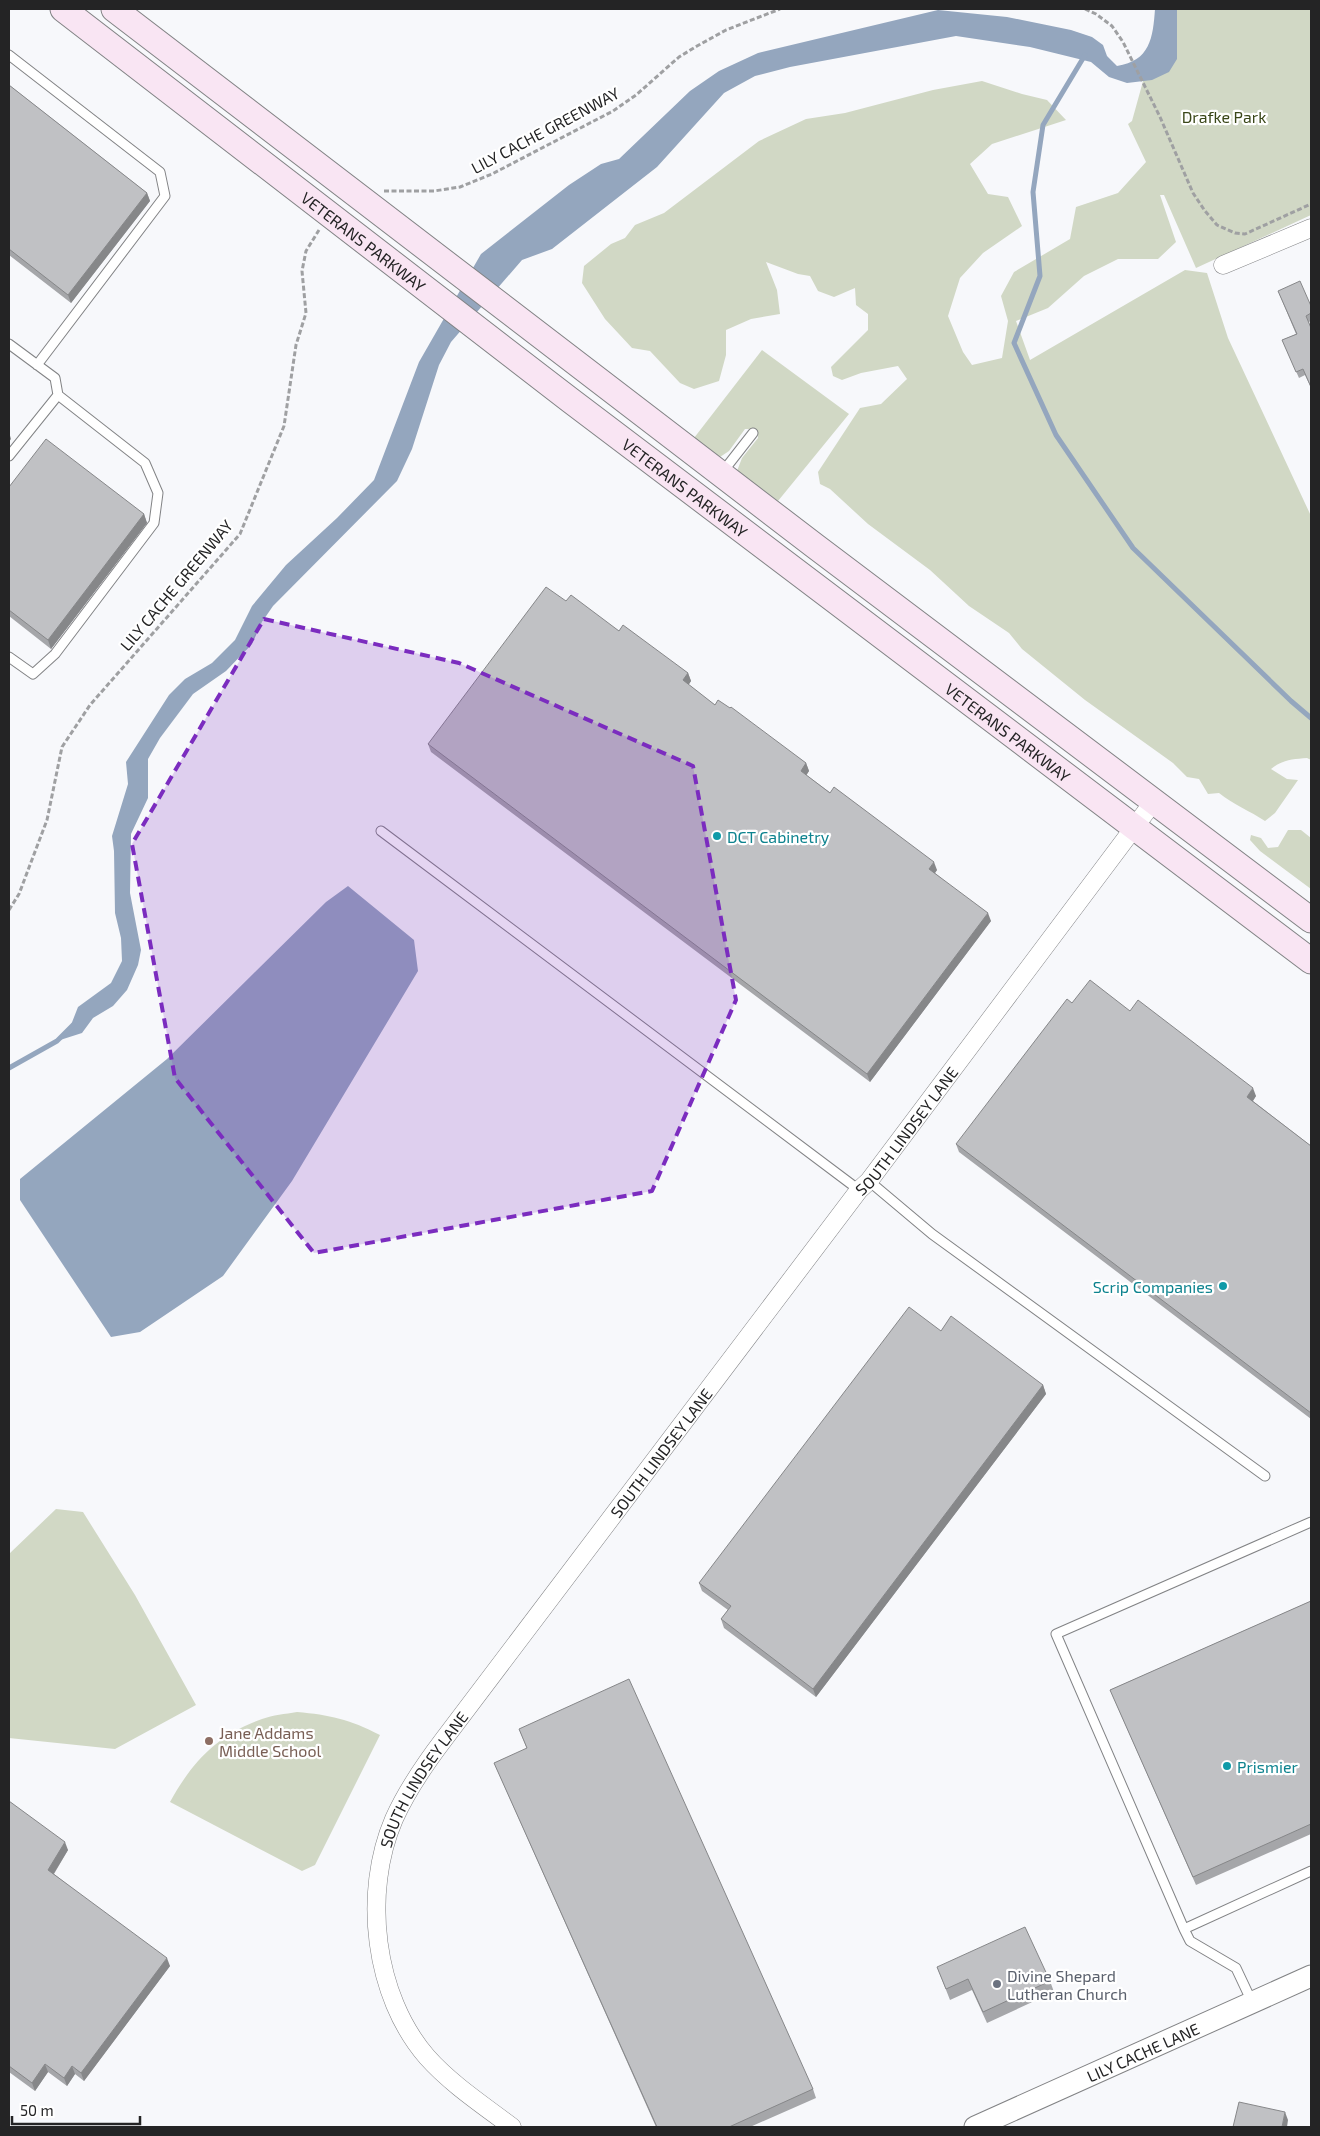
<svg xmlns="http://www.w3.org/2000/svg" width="1320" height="2136" font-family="'Exo 2',sans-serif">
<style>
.green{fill:#d1d8c5}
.water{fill:#94a6be}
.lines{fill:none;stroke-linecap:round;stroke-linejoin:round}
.stream{stroke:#94a6be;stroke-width:5}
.service-casing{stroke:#828385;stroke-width:11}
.minor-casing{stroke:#828385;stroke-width:19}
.tertiary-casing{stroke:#828385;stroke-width:23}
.secondary-casing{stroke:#828385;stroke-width:27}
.path{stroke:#9fa0a2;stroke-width:3;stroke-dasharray:5 2.5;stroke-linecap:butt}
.service{stroke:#fff;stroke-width:9}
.minor{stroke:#fff;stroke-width:18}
.tertiary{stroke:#fff;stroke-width:21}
.secondary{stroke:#f9e5f3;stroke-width:25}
.wall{fill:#a5a6a9}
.shaded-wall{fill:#868789}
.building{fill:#c0c1c4;stroke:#868789}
.marked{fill:#7b2cbf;fill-opacity:0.2;stroke:#7b2cbf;stroke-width:4;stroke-dasharray:10 6;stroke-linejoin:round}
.culture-dot{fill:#0f9aa8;stroke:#fff;stroke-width:2}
.education-dot{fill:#8d6e63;stroke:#fff;stroke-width:2}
.worship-dot{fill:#6b7280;stroke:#fff;stroke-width:2}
.labels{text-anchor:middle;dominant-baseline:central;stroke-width:4.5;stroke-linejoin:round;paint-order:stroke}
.park-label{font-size:16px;fill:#3a4719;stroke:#fff}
.street-label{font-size:16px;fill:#242425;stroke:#fff}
.culture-label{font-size:16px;fill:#0d838f;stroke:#fff;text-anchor:start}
.education-label{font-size:16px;fill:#785e54;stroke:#fff;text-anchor:start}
.worship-label{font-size:16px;fill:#5b616d;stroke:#fff;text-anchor:start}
</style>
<rect width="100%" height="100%" fill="#f7f8fb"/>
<path class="green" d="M 1163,9 L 1311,9 L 1311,215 L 1196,268 L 1164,195 L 1160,195 L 1176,242 L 1158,259 L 1118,259 L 1084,276 L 1048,308 L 1016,321 L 1030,360 L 1185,270 L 1207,273 L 1228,338 L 1311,516 L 1311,760 L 1307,758 C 1293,759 1282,760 1271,769 L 1287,779 L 1298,780 L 1275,813 L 1265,821 C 1250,811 1234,805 1219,793 L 1208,794 L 1199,779 L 1187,777 L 1173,763 L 1085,700 L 1022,649 L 1009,633 L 969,606 L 930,570 L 868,524 L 830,489 L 820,484 L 818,472 L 860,408 L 881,404 L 907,379 L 898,366 L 861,373 L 842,380 L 833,376 L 831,367 L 868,330 L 868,314 L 856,305 L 855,288 L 834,297 L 818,291 L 810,276 L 798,274 L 766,262 L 777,290 L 780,314 L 751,319 L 726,330 L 726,355 L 719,381 L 694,389 L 680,383 L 650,351 L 632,348 L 605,319 L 582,283 L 584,266 L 611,244 L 625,238 L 635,225 L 664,213 L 759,141 L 806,119 L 845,113 L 933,90 L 982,81 L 1022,94 L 1047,100 L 1066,120 L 992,144 L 970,164 L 988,194 L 1008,197 L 1022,226 L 983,253 L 960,278 L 948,316 L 963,352 L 972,365 L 1002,358 L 1008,321 L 1001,296 L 1014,272 L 1070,239 L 1076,207 L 1118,193 L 1146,162 L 1128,124 L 1132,121 Z
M 762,350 L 849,414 L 778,501 L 737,471 L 742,458 L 758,438 L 758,433 L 752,429 L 745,429 L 729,451 L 720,457 L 694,438 Z
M 1288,830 L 1301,830 L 1311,838 L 1311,889 L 1260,851 L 1250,840 L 1251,835 L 1261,838 L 1268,848 L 1278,847 Z
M 56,1509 L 83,1512 L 135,1595 L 196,1705 L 115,1749 L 9,1738 L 9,1554 Z
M 297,1712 C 330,1715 349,1719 380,1735 L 315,1865 L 302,1871 L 170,1802 C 192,1762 218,1734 262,1719 C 273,1715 285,1714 297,1712 Z"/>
<path class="water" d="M 1155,9 L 1177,9 L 1177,59 L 1169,72 L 1152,80 L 1127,83 L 1109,77 L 1091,62 L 1030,47 L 956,36 L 790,67 L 755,76 L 724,93 L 657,167 L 552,249 L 522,260 L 451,342 L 439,365 L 412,449 L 397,481 L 273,606 L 262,622 L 252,644 L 226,671 L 193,694 L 160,738 L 148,759 L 148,798 L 131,834 L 130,893 L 141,950 L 138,965 L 127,990 L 113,1006 L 93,1018 L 82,1033 L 57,1041 L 69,1030 L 78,1007 L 111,983 L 122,961 L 121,938 L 115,913 L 114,851 L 112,836 L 128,784 L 126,762 L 169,695 L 185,679 L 212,663 L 235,640 L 252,606 L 286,565 L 337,518 L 374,480 L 419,362 L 481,254 L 569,185 L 601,164 L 619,159 L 690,91 L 719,71 L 758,53 L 938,10 L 1007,17 L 1071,30 L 1092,37 L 1103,45 L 1107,56 L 1117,66 C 1150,61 1153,38 1155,9 Z
M 348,886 L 414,940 L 418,971 L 292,1181 L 223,1276 L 140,1332 L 111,1337 L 20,1200 L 20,1179 L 167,1059 L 326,902 Z"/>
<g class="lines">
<path class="stream" d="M 1085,55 L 1043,125 L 1033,192 L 1040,276 L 1014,343 L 1056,435 L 1133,548 L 1291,701 L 1311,718
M 9,1068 L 57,1041 L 73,1025"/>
<g class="service-casing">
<path id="service" d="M 9,55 L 160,172 L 165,196 L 37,365
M 9,344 L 55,378 L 58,395 L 145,463 L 158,493 L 154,523 L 55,654 L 33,674 L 9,657
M 9,456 L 58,395
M 721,474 L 753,433
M 381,831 L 859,1190
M 869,1181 L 932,1234 L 1265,1476
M 1311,1522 L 1056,1634 L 1184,1929 L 1311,1871
M 1184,1929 L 1190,1941 L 1236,1968 L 1252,2002"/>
</g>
<g class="minor-casing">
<g id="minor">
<path d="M 1223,265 L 1311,228"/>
<path id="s1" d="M 512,2127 C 483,2105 451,2084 427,2057 C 374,1996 362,1893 394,1819 C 407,1790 425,1764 444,1739 L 859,1190 L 869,1181 L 1154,801"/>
</g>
</g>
<g class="tertiary-casing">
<g id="tertiary">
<path id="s2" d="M 975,2127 L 1311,1976"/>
</g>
</g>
<g class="secondary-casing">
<g id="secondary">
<path id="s3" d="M 63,9 L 570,400 L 1311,961"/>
<path d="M 114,9 L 815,546 L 1311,920"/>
</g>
</g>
<path class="path" d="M 1085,9 L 1096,14 L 1112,26 L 1123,42 L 1160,117 L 1193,193 L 1205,211 L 1217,225 L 1235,233 L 1245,234 L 1311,204
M 384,191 L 434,191 L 460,187 L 492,174 L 613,111 L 636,95 L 679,57 L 697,46 L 726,30 L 780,9
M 9,910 L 19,894 L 47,820 L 62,747 L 90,705 L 240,534 L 284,426 L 296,345 L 306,313 L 302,271 L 306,251 L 319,230"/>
<use href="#service" class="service"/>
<use href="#minor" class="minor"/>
<use href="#tertiary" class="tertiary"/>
<use href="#secondary" class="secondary"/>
</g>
<path class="wall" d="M 9,85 L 147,193 L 150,201 L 71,303 L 9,255 Z
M 1278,291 L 1311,306 L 1311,321 L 1309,322 L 1311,328 L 1311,388 L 1305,375 L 1299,378 L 1282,340 L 1296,334 Z
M 9,487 L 144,514 L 147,523 L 51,649 L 9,616 Z
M 566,601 L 619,631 L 688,673 L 691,681 L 688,685 L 715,705 L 806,763 L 809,771 L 806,775 L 937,870 L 935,873 L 991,921 L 870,1082 L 431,752 L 428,744 Z
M 1130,1011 L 1256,1096 L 1253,1101 L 1311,1146 L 1311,1419 L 959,1152 L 956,1144 Z
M 941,1331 L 1043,1385 L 1046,1394 L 816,1697 L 724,1628 L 721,1619 L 728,1610 L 702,1591 L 699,1583 Z
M 1311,1601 L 1311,1834 L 1196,1885 L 1110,1690 Z
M 519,1729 L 813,2089 L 816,2098 L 750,2127 L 656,2127 L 494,1763 L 527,1749 Z
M 9,1801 L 68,1850 L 54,1874 L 170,1966 L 84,2081 L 75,2074 L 67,2086 L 48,2072 L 35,2091 L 9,2072 Z
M 937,1967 L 1050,1981 L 1054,1992 L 987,2023 L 972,1990 L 950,2000 Z"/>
<path class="shaded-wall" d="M 147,193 L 150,201 L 71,303 L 68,295 Z
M 9,432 L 11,439 L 9,442 Z
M 144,514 L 147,523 L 51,649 L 48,640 Z
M 688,673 L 691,681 L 686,689 L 683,680 Z
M 806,763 L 809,771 L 804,779 L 801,771 Z
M 934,862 L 937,870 L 932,877 L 929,869 Z
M 988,913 L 991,921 L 870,1082 L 867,1074 Z
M 1253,1088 L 1256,1096 L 1250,1105 L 1247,1097 Z
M 1043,1385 L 1046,1394 L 816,1697 L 813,1689 Z
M 65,1842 L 68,1850 L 51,1878 L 48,1870 Z
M 167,1958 L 170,1966 L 84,2081 L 81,2073 Z
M 45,2064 L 48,2072 L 35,2091 L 32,2083 Z
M 72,2066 L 75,2074 L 67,2086 L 64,2078 Z
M 1285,2112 L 1288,2120 L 1287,2127 L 1282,2127 Z"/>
<path class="building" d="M 9,85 L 147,193 L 68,295 L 9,249 Z
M 1300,281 L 1311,306 L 1311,313 L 1306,316 L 1311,328 L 1311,387 L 1303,369 L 1296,372 L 1282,340 L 1297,334 L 1278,291 Z
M 46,439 L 144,514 L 48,640 L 9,610 L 9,487 Z
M 546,587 L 566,601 L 571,595 L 619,631 L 623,625 L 688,673 L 683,680 L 715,705 L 718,700 L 730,708 L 731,707 L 806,763 L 801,771 L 830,793 L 834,787 L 934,862 L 929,869 L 988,913 L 867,1074 L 428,744 Z
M 1090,980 L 1130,1011 L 1138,1000 L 1253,1088 L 1247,1097 L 1311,1146 L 1311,1413 L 956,1144 L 1067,999 L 1072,1003 Z
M 909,1307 L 941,1331 L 951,1316 L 1043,1385 L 813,1689 L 721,1619 L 731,1606 L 699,1583 Z
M 1311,1601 L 1311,1824 L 1193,1877 L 1110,1690 Z
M 629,1679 L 813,2089 L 729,2127 L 657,2127 L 494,1763 L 527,1748 L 519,1729 Z
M 9,1801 L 65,1842 L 48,1870 L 167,1958 L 81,2073 L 72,2066 L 64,2078 L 45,2064 L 32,2083 L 9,2066 Z
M 1025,1927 L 1050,1981 L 983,2012 L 968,1979 L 946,1989 L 937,1967 Z
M 1239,2102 L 1285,2112 L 1282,2127 L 1233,2127 Z"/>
<path class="marked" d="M 264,619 L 459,663 L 693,766 L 736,1000 L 652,1191 L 314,1253 L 175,1078 L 132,844 Z"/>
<g class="culture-dot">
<circle cx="717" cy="836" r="5"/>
<circle cx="1223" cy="1286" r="5"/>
<circle cx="1227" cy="1766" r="5"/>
</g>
<circle class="education-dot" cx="209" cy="1741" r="5"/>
<circle class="worship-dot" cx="997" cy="1984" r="5"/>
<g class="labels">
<g class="park-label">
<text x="1224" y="116">Drafke Park</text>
</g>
<g class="street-label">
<text transform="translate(545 130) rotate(-28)">LILY CACHE GREENWAY</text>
<text stroke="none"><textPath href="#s3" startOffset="380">VETERANS PARKWAY</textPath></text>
<text stroke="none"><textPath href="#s3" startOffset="785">VETERANS PARKWAY</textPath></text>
<text transform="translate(176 585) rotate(-50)">LILY CACHE GREENWAY</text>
<text stroke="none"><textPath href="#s3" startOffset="1190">VETERANS PARKWAY</textPath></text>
<text stroke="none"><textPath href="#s1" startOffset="1221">SOUTH LINDSEY LANE</textPath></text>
<text stroke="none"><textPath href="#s1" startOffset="816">SOUTH LINDSEY LANE</textPath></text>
<text stroke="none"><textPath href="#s1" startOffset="411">SOUTH LINDSEY LANE</textPath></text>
<text stroke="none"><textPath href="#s2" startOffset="184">LILY CACHE LANE</textPath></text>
</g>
<g class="culture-label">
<text x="727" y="836">DCT Cabinetry</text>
<text x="1213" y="1286" text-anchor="end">Scrip Companies</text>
<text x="1237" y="1766">Prismier</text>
</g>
<g class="education-label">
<text x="219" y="1732">Jane Addams<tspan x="219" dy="18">Middle School</tspan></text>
</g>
<g class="worship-label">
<text x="1007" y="1975">Divine Shepard<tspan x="1007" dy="18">Lutheran Church</tspan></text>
</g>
</g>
<rect width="1320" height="2136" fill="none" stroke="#242425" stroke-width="20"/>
<path d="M12 2116v8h128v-8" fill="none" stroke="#242425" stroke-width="2.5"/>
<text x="20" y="2116" font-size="15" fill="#242425" stroke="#ffffff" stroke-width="4" paint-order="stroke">50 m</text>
</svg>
